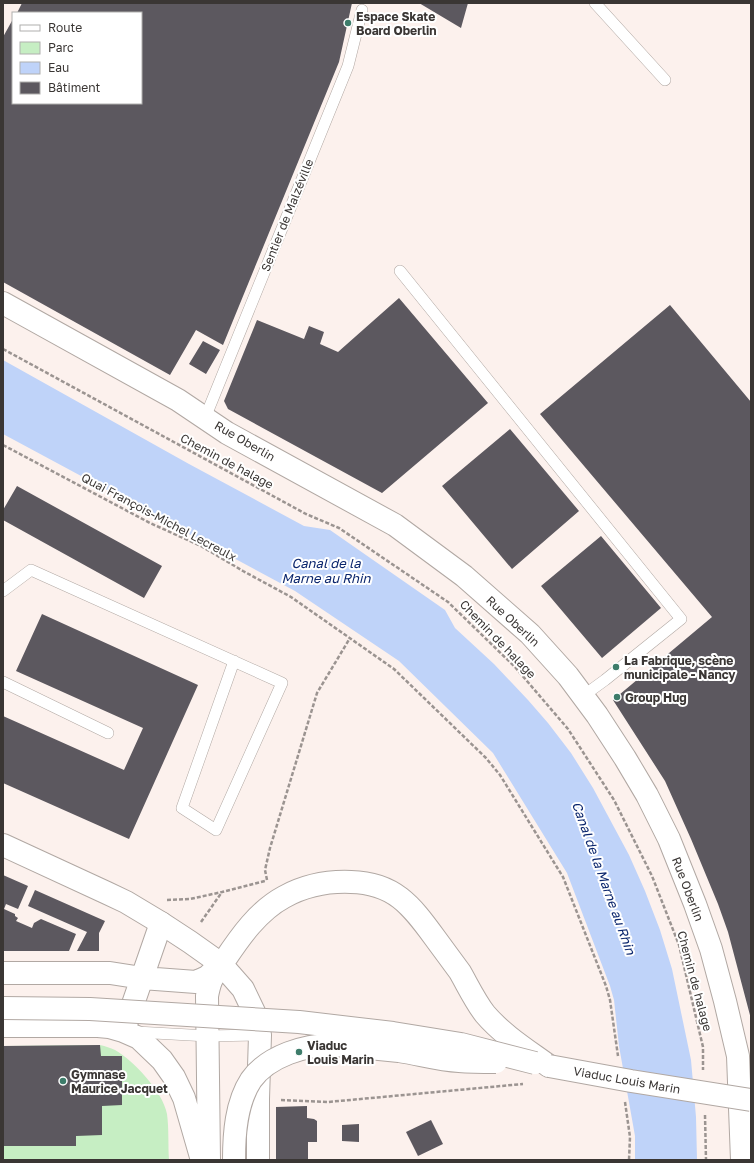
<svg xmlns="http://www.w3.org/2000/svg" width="754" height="1163" font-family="'Golos Text',sans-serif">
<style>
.green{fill:#c6eec3}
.water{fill:#bfd3f9}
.building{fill:#5c585f}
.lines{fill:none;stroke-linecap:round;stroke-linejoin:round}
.service-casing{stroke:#b1a8a3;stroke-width:12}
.minor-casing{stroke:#b1a8a3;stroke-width:24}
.tertiary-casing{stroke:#b1a8a3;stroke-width:24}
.secondary-casing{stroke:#b1a8a3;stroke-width:24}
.path{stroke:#9b9491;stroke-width:2.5;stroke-dasharray:4 2;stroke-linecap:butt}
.service{stroke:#fff;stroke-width:11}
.minor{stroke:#fff;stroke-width:22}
.tertiary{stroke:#fff;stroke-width:22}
.secondary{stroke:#fff;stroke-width:22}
.secondary-bridge-casing{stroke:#b1a8a3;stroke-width:24;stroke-linecap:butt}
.secondary-bridge{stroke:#fff;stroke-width:22}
.poi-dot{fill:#3d7c6a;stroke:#fff;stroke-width:1.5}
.labels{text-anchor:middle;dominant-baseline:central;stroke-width:4;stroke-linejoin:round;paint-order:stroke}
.poi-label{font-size:12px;font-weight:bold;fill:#3a3634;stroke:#fff;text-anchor:start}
.street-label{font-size:12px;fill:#3a3634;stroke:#fff}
.water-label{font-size:13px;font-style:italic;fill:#0b266d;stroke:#fff}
</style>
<rect width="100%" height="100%" fill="#fcf1ed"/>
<path class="green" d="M 100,1045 C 106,1046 110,1048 115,1050 C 134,1061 163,1092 167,1114 C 169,1128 168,1145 169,1160 L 3,1160 L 3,1046 Z"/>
<path class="water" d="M 3,360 L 189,464 L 304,526 L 330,530 L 445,610 L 455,628 L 494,664 L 528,700 L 548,723 L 571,753 L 593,788 L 629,855 L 645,891 L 660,930 L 672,969 L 691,1060 L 696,1117 L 697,1160 L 635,1160 L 635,1136 L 619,1046 L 614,1000 L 610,986 L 567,873 L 493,753 L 399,661 L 295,591 L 3,434 Z"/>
<path class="building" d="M 22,3 L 352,3 L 339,62 L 223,345 L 196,330 L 170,375 L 3,282 L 3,37 L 13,19 L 13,103 L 141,103 L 141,13 L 17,13 Z
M 419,3 L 468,3 L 461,28 Z
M 399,298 L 488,403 L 382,493 L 228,409 L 224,401 L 257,320 L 304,339 L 309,326 L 324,332 L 320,344 L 338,352 Z
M 670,305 L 751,402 L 751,1019 L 728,932 L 718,904 L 691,839 L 665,781 L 613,700 L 712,617 L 540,414 Z
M 203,341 L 220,350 L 206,374 L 189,364 Z
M 510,429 L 579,511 L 512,569 L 442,486 Z
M 17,486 L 162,566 L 144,598 L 3,520 L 3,510 Z
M 601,536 L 661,608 L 602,658 L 541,586 Z
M 42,614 L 198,685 L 129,839 L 3,783 L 3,716 L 124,770 L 143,728 L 16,671 Z
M 3,875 L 28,886 L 18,909 L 6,904 L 4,909 L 15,914 L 15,916 L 18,918 L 16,921 L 32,928 L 34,923 L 41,919 L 76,934 L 69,951 L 3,951 Z
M 35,890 L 105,921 L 99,933 L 99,951 L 77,951 L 87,932 L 28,906 Z
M 100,1045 L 101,1056 L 122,1056 L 122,1105 L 102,1106 L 102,1135 L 76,1136 L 76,1146 L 3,1146 L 3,1046 Z
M 307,1106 L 307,1118 L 314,1119 L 317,1121 L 317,1142 L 308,1142 L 308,1160 L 276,1160 L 276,1107 Z
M 431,1120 L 443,1144 L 418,1156 L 406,1132 Z
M 359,1124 L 359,1142 L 342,1141 L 342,1125 Z"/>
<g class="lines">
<g class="service-casing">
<path id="service" d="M 595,3 L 665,80
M 400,271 L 681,619 L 605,680 L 583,696
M 205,418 L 348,66 L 362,10
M 3,591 L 31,570 L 282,683 L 216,830 L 182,808 L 234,661
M 3,682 L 108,733
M 136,1032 L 208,1036 L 260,1035"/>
</g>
<g class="minor-casing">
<path id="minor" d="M 3,973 L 110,973 L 142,978 L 196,982 L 207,977 L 221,964
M 124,1030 L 161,923"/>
</g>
<g class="tertiary-casing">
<path id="tertiary" d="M 3,303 L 178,400 L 227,433 L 395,525 L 464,576 L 530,634 L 568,676 L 597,715 L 625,758 L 647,795 L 669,839 L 695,904 L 711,949 L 725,1001 L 738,1056 L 742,1160"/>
</g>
<g class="secondary-casing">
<path id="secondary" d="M 3,845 L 107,893 L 126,902 L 161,923 L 190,942 L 221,964 L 243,989 L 254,1012 L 260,1035 L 258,1099 L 258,1160
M 3,1026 L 98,1026 L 109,1027 L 123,1031 L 139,1038 L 162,1060 L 174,1077 L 184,1098 L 201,1157
M 209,1160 L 207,996 C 208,991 209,986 211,981 C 214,974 219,967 224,961 C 240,937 258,911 284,897 C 304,886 327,881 351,882 C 394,883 411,905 435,938 C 443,949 452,961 460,972 C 468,986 475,1001 485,1014 C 503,1035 527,1050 549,1066"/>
</g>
<path class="path" d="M 3,349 L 306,514 L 339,528 L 448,602 L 515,667 L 568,729 L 614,800 L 652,876 L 679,945 L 703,1047 L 703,1070
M 3,445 L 150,523 L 201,546 L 243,571 L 291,597 L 394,669 L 486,758 L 500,775 L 563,877 L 606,986 L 610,1000 L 618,1056
M 267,880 L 265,870 L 270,848 L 317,693 L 350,638
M 167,900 L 190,899 L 222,892 L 265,881
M 201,922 L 222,892
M 281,1100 L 328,1102 L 523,1084
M 625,1102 L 630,1137 L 629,1160
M 705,1115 L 706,1160"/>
<use href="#service" class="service"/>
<use href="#minor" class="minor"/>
<use href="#tertiary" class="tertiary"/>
<use href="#secondary" class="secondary"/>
<g class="secondary-bridge-casing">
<path id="secondary-bridge" d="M 3,1008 L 90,1009 L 299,1022 L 393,1033 L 461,1044 L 535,1063
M 549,1066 L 631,1081 L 751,1100
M 234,1160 C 234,1134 236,1103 251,1080 C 268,1056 306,1044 335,1045 C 346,1046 358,1047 369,1048 C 379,1049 389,1050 399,1051 C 419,1054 439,1060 459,1061 C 471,1062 484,1062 496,1062"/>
</g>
<use href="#secondary-bridge" class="secondary-bridge"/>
</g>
<g class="poi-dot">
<circle cx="348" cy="23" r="4"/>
<circle cx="616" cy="667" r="4"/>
<circle cx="617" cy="697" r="4"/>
<circle cx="299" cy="1052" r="4"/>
<circle cx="63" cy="1081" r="4"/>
</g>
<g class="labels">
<g class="poi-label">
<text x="356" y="16">Espace Skate<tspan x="356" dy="14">Board Oberlin</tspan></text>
<text x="624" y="660">La Fabrique, scène<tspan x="624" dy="14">municipale - Nancy</tspan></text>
<text x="625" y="697">Group Hug</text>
<text x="307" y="1045">Viaduc<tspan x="307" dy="14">Louis Marin</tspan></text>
<text x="71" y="1074">Gymnase<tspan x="71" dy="14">Maurice Jacquet</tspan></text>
</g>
<g class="street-label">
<text transform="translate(287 215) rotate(-68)">Sentier de Malzéville</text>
<text transform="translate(245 441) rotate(30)">Rue Oberlin</text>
<text transform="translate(227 461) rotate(28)">Chemin de halage</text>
<text transform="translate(159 517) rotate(28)">Quai François-Michel Lecreulx</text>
<text transform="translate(513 621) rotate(43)">Rue Oberlin</text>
<text transform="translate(498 639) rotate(46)">Chemin de halage</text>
<text transform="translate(688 889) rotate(69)">Rue Oberlin</text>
<text transform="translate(695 981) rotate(75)">Chemin de halage</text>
<text transform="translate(627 1080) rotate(10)">Viaduc Louis Marin</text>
</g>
<g class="water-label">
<text x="326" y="563">Canal de la<tspan x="326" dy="15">Marne au Rhin</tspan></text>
<text transform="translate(604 878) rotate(70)">Canal de la Marne au Rhin</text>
</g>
</g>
<rect width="754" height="1163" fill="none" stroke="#3a3634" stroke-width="8"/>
<rect x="12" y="12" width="130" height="92" fill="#ffffff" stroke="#b0afae"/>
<rect x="20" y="25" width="20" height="6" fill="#ffffff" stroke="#b0afae"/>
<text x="48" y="32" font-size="12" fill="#3a3634">Route</text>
<rect x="20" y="42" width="20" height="12" fill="#c6eec3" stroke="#b0afae"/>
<text x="48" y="52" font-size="12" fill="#3a3634">Parc</text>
<rect x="20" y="62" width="20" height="12" fill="#bfd3f9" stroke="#b0afae"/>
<text x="48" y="72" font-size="12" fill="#3a3634">Eau</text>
<rect x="20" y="82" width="20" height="12" fill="#5c585f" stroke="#b0afae"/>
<text x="48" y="92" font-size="12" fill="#3a3634">Bâtiment</text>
</svg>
